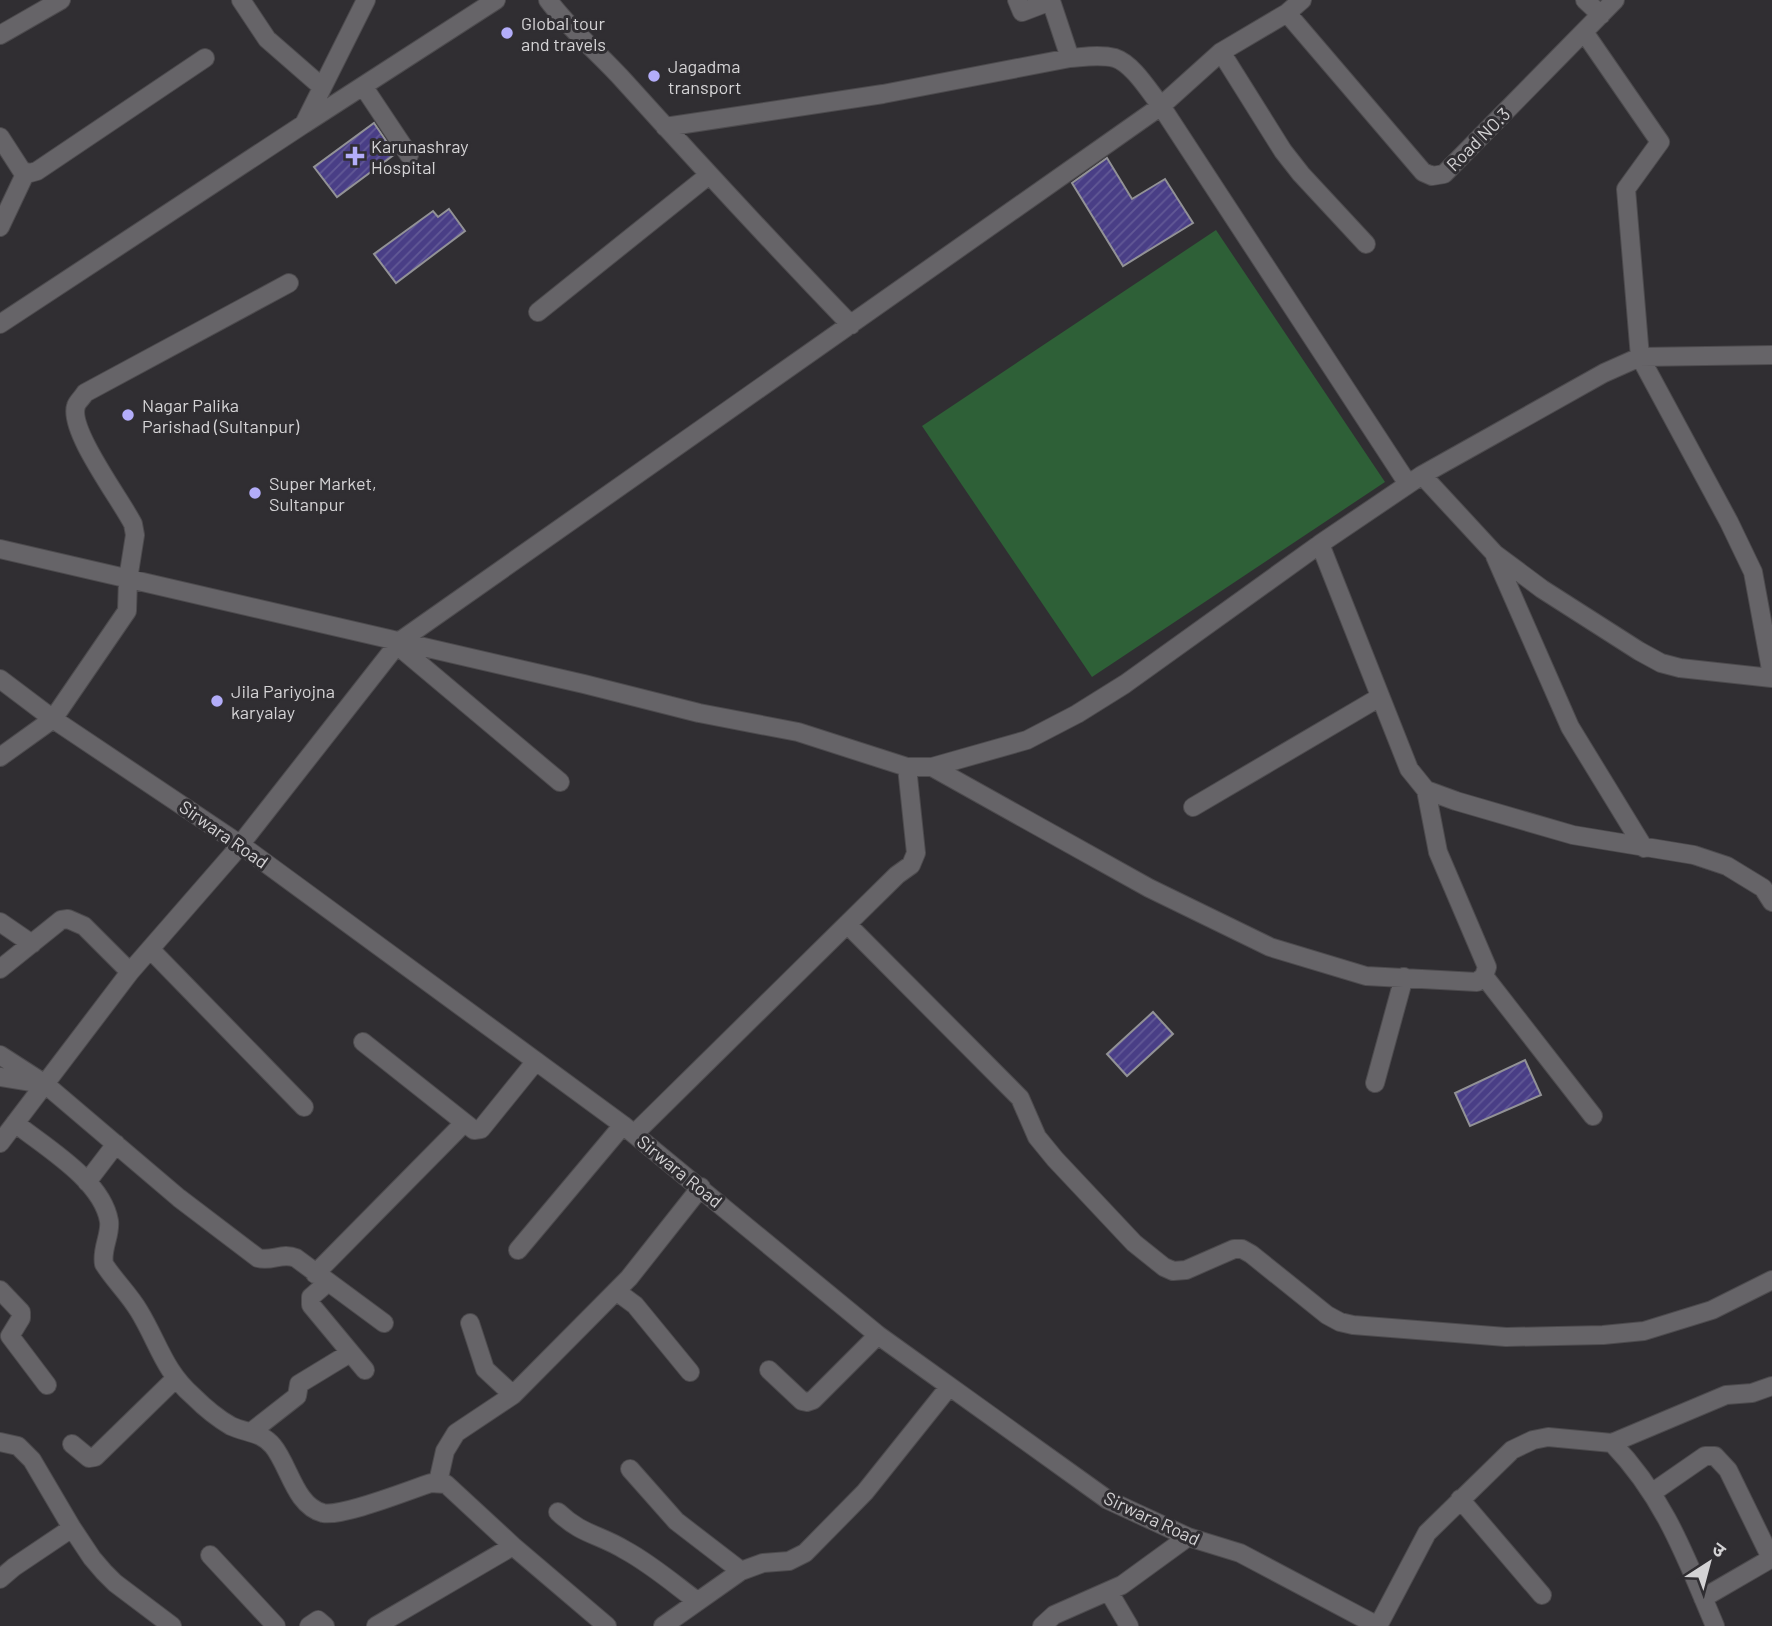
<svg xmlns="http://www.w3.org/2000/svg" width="1772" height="1626" font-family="Barlow,'Noto Sans Devanagari',sans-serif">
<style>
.garden{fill:#2e6037}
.building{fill:url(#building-hatch);stroke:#929296;stroke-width:2}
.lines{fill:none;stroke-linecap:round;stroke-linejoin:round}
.minor-casing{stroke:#4d4b4e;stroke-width:20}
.minor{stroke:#666468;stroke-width:18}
.poi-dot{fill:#b3adf9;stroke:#302e32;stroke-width:2.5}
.labels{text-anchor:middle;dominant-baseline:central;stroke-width:6;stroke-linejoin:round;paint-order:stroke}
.poi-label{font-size:18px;fill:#d4d3d5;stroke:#302e32;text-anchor:start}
.street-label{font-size:18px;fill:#d4d3d5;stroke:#302e32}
</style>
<defs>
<pattern id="building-hatch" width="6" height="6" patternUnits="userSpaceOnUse" patternTransform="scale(1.75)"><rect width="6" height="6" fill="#493e86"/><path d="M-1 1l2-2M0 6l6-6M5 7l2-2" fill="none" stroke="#625996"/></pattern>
</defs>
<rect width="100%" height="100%" fill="#302e32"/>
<path class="garden" d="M 1216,230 L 1385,482 L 1092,677 L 922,426 Z"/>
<path class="building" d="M 374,123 L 395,154 L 337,197 L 314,167 Z
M 1107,158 L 1132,199 L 1165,179 L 1193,223 L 1123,266 L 1072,183 Z
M 449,209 L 465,231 L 396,283 L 374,254 L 433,211 L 438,217 Z
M 1153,1012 L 1173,1034 L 1127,1076 L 1107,1054 Z
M 1525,1060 L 1541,1095 L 1470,1126 L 1455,1093 Z"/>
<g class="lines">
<g class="minor-casing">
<path id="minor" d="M 241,0 L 267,39 L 322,87
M 548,0 C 571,31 599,53 625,82 C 699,164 774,245 851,325
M 1017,0 L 1022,12 L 1051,1 L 1070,58
M 1585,0 L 1601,15
M 1287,13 L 1423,172 L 1432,176 L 1444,174 L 1615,0
M 1584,32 L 1660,142 L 1626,189 L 1640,357 L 1729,522 L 1753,572 L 1772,675
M 0,35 L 61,0
M 1221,52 L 1283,151 L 1301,174 L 1366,244
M 363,86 L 409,155
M 304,124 L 496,0
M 665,127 L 883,94 L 1070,58 C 1084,57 1100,54 1115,58 C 1133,64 1149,91 1161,106 L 1408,484
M 0,137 L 22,171 L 30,173 L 37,171 L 205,58
M 0,227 L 26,172
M 538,312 L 709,175
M 0,324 L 304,124 L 366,0
M 1422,475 L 1495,554 L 1542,589 L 1639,651 L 1661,663 L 1680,668 L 1772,678
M 1320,544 L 1409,769 L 1426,790 L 1456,801 L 1573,835 L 1694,855 L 1727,866 L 1763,888 L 1772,902
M 0,549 L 584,684 L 699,713 L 798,732 L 907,767 L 932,767 L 1027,740 L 1077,714 L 1125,684 L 1320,544 L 1422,475 L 1604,373 L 1640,357 L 1772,355
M 1495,556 L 1570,727 L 1644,848
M 397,645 L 560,782
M 0,679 L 53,719 L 241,845 L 623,1125 L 878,1335 L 1108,1500 L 1188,1537 L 1240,1553 L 1378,1626
M 0,757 L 53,719 L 127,611 L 128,579 L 135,535 L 133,524 C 121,500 68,430 76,406 C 77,402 83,397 85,393 L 289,283
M 932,767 L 1149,888 L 1270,947 L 1366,976 L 1477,982 L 1484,976 L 1487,967 L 1438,852 L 1426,790
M 1193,807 L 1380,697
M 0,922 L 32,944
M 847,924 L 1020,1098 L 1037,1137 L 1055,1159 L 1134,1243 L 1164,1267 L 1173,1271 L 1186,1270 L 1234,1249 L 1242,1249 L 1251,1254 L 1327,1315 L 1340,1322 L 1353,1325 L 1506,1337 L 1603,1335 L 1644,1331 L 1712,1310 L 1772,1280
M 150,949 L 304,1107
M 0,969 L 61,920 L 68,919 L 84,926 L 130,972
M 1484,976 L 1593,1116
M 363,1042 L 474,1130 L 481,1129 L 536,1061
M 0,1055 L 45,1084 L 179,1198 L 258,1258 C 272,1262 282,1252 296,1258 L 384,1323
M 0,1077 L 38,1083
M 1375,1083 L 1404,977
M 15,1123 C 45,1147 102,1180 109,1221 C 111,1235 101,1249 104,1264 C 114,1280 129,1294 139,1311 C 158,1342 164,1371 193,1396 C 204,1407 217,1418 231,1426 C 246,1433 262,1432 273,1446 C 289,1465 295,1506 323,1513 C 343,1517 409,1490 431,1483 L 446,1484 L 513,1546 L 607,1626
M 634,1134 L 897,875 L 911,865 L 916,853 L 907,767
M 0,1143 L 130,972 L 232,855 L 400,641 L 1161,106 L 1221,52 L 1287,13 L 1302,0
M 87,1182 L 116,1144
M 518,1250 L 623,1125
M 315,1274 L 464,1123
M 327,1283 L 311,1297 L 311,1305 L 365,1370
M 0,1290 L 21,1312 L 21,1318 L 10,1336 L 47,1385
M 616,1291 L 635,1305 L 690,1372
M 470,1323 L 485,1369 L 513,1395
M 769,1370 L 802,1401 L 807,1402 L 813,1400 L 878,1335
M 251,1432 L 297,1396 L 299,1384 L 350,1353
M 0,1442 L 18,1446 L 32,1460 L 72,1528 L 92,1558 L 104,1572 L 115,1583 L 172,1626
M 1612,1443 C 1665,1498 1686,1558 1715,1626
M 72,1444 L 89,1458 L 95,1457 L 175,1379
M 630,1469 L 676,1521 L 741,1571
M 438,1482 L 445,1451 L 456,1433 L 513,1395 L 629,1278 L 701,1187
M 1653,1492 L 1705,1456 L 1715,1456 L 1728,1470 L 1771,1558
M 1460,1499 L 1542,1595
M 558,1512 C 582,1535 599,1534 625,1550 C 651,1564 674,1584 697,1601
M 210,1555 L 276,1626
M 0,1579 L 14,1567 L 72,1528
M 1109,1592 L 1129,1626
M 1703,1598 L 1772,1558
M 309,1626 L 318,1620 L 325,1626
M 376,1626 L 513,1546
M 663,1626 L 741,1571 L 763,1563 L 789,1561 L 805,1553 L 865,1492 L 949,1387
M 1042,1626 L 1054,1615 L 1122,1585 L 1188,1537
M 1378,1626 L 1427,1533 L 1512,1450 L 1533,1440 L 1548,1437 L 1612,1443 L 1726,1395 L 1752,1393 L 1772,1386"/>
</g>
<use href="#minor" class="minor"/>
</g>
<g class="poi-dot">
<circle cx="507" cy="33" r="7"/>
<circle cx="654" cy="76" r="7"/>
<path d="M351.5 145.5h7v7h7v7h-7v7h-7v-7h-7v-7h7z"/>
<circle cx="128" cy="415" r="7"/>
<circle cx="255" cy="493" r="7"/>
<circle cx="217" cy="701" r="7"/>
</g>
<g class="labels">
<g class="poi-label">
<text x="521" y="23">Global tour<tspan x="521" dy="21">and travels</tspan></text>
<text x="668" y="66">Jagadma<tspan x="668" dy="21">transport</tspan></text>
<text x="371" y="146">Karunashray<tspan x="371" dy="21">Hospital</tspan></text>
<text x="142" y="405">Nagar Palika<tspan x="142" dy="21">Parishad (Sultanpur)</tspan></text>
<text x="269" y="483">Super Market,<tspan x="269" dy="21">Sultanpur</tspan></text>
<text x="231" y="691">Jila Pariyojna<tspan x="231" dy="21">karyalay</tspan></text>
</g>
<g class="street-label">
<text transform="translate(1478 139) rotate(-45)">Road NO.3</text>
<text transform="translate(224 834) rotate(35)">Sirwara Road</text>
<text transform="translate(680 1171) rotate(39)">Sirwara Road</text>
<text transform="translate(1152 1518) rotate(25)">Sirwara Road</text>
</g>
</g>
<g transform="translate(1709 1563) rotate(36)" stroke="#302e32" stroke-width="5" paint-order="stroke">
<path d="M0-5L12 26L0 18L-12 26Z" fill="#d4d3d5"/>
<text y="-10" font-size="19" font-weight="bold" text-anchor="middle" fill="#d4d3d5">उ</text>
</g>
</svg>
